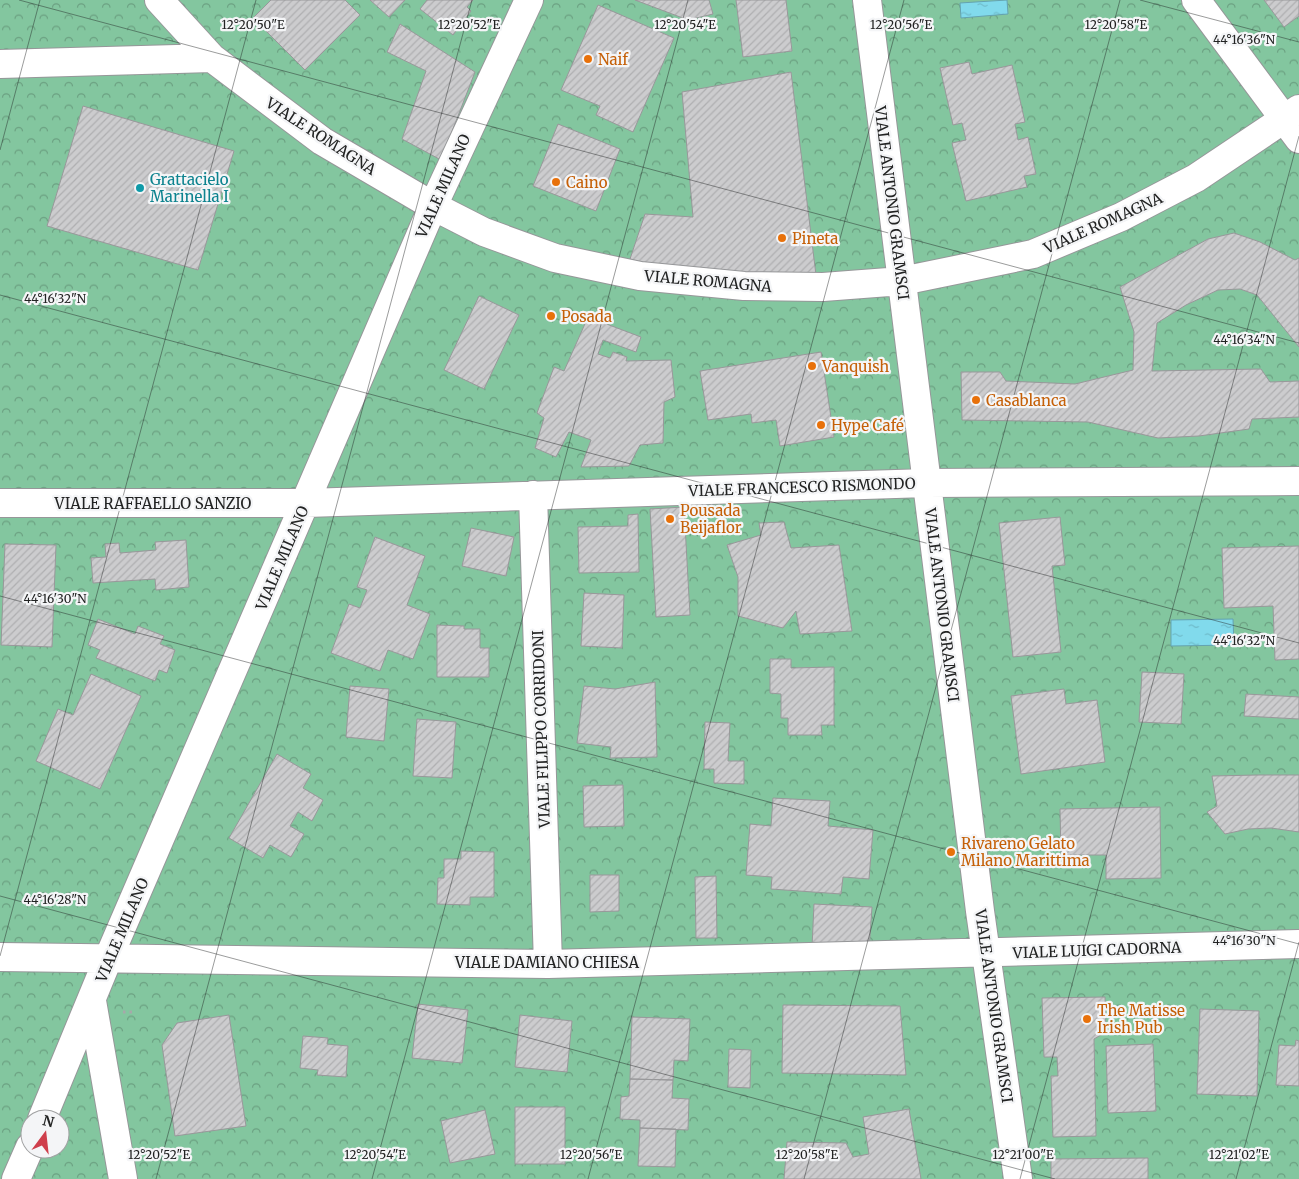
<svg xmlns="http://www.w3.org/2000/svg" width="1299" height="1179" font-family="Merriweather,serif">
<style>
.forest{fill:url(#forest-crowns);fill-rule:evenodd}
.water{fill:url(#water-ripples);stroke:#64a3b0}
.building{fill:url(#building-hatch);stroke:#98989a}
.lines{fill:none;stroke-linecap:round;stroke-linejoin:round}
.minor-casing{stroke:#969799;stroke-width:30}
.path{stroke:#a7a8aa;stroke-width:3;stroke-dasharray:2.5 4;stroke-linecap:butt}
.minor{stroke:#fff;stroke-width:28}
.ticks{fill:none;stroke:#222323;stroke-width:1;stroke-opacity:0.45}
.food-dot{fill:#e8710a;stroke:#f4f5f7;stroke-width:2}
.culture-dot{fill:#0f9aa8;stroke:#f4f5f7;stroke-width:2}
.labels{text-anchor:middle;dominant-baseline:central;stroke-width:4.5;stroke-linejoin:round;paint-order:stroke}
.food-label{font-size:15px;fill:#c56008;stroke:#f4f5f7;text-anchor:start}
.street-label{font-size:15px;fill:#222323;stroke:#f4f5f7}
.culture-label{font-size:15px;fill:#0d838f;stroke:#f4f5f7;text-anchor:start}
.ticks-label{font-size:12px;text-anchor:middle;fill:#222323;stroke:#f4f5f7;stroke-width:4.5;stroke-linejoin:round;paint-order:stroke}
</style>
<defs>
<pattern id="forest-crowns" width="20" height="18" patternUnits="userSpaceOnUse" patternTransform="scale(1.25)"><rect width="20" height="18" fill="#83c69f"/><path d="M2 6a3 3 0 1 1 6 0M12 15a3 3 0 1 1 6 0" fill="none" stroke="#6ba081"/></pattern>
<pattern id="water-ripples" width="26" height="14" patternUnits="userSpaceOnUse" patternTransform="scale(1.25)"><rect width="26" height="14" fill="#81daec"/><path d="M2 4q2-2 4 0t4 0M15 11q2-2 4 0t4 0" fill="none" stroke="#6fbbca"/></pattern>
<pattern id="building-hatch" width="6" height="6" patternUnits="userSpaceOnUse" patternTransform="scale(1.25)"><rect width="6" height="6" fill="#ccccce"/><path d="M-1 1l2-2M0 6l6-6M5 7l2-2" fill="none" stroke="#afafb1"/></pattern>
</defs>
<rect width="100%" height="100%" fill="#e6e8ea"/>
<path class="forest" d="M 0,0 L 1299,0 L 1299,1179 L 0,1179 ZM 30,1119 L 60,1119 L 60,1149 L 30,1149 Z"/>
<path class="water" d="M 1007,0 L 1008,14 L 961,18 L 960,3 Z
M 1233,619 L 1234,645 L 1171,646 L 1171,620 Z"/>
<path class="building" d="M 271,0 L 345,0 L 360,15 L 305,70 L 253,18 Z
M 370,0 L 405,0 L 389,17 Z
M 427,0 L 473,0 L 467,7 L 471,11 L 453,35 L 420,9 Z
M 635,0 L 709,0 L 713,14 L 688,20 Z
M 736,0 L 786,0 L 792,51 L 743,57 Z
M 1264,0 L 1299,0 L 1299,16 L 1284,27 Z
M 598,5 L 674,38 L 633,132 L 596,115 L 600,106 L 561,90 Z
M 400,24 L 475,72 L 441,160 L 402,139 L 426,71 L 387,52 Z
M 969,62 L 972,74 L 1012,65 L 1025,122 L 1015,124 L 1018,140 L 1028,137 L 1036,174 L 1024,176 L 1027,187 L 966,201 L 952,143 L 966,140 L 962,123 L 953,125 L 940,68 Z
M 791,72 L 816,275 L 676,273 L 630,259 L 645,214 L 693,217 L 682,92 Z
M 83,106 L 234,151 L 198,270 L 47,226 Z
M 558,124 L 620,149 L 596,211 L 533,186 Z
M 1234,233 L 1260,242 L 1295,260 L 1299,258 L 1299,347 L 1257,295 L 1240,289 L 1218,290 L 1186,305 L 1157,323 L 1152,371 L 1261,369 L 1270,382 L 1299,381 L 1299,417 L 1252,419 L 1249,429 L 1199,436 L 1158,438 L 1088,422 L 962,420 L 961,372 L 1000,372 L 1006,381 L 1075,384 L 1133,370 L 1134,332 L 1120,287 L 1208,239 Z
M 479,296 L 519,315 L 484,389 L 444,370 Z
M 588,317 L 641,337 L 636,352 L 603,340 L 598,354 L 610,358 L 613,352 L 627,357 L 626,361 L 671,360 L 675,397 L 664,402 L 663,443 L 640,445 L 629,466 L 581,467 L 591,440 L 569,432 L 556,457 L 535,448 L 544,418 L 537,413 L 554,367 L 564,371 Z
M 821,352 L 834,437 L 780,446 L 776,420 L 752,423 L 751,414 L 708,420 L 700,371 Z
M 684,507 L 690,615 L 656,617 L 650,509 Z
M 638,514 L 639,572 L 579,573 L 578,527 L 628,526 L 628,515 Z
M 1060,517 L 1065,565 L 1052,566 L 1061,652 L 1013,657 L 999,523 Z
M 784,522 L 791,548 L 839,545 L 852,631 L 800,634 L 796,611 L 783,628 L 738,616 L 738,577 L 727,545 L 761,535 L 759,523 Z
M 471,528 L 514,537 L 506,576 L 462,566 Z
M 375,537 L 425,556 L 407,605 L 430,614 L 413,659 L 388,650 L 380,671 L 331,653 L 349,604 L 360,608 L 367,590 L 357,587 Z
M 186,540 L 189,587 L 156,590 L 155,579 L 93,583 L 91,558 L 106,557 L 105,544 L 119,543 L 120,553 L 156,550 L 155,542 Z
M 5,544 L 56,545 L 52,647 L 1,645 Z
M 1299,546 L 1299,659 L 1275,660 L 1273,606 L 1224,608 L 1222,548 Z
M 584,593 L 624,595 L 622,648 L 581,646 Z
M 98,619 L 135,634 L 138,626 L 164,636 L 160,644 L 175,650 L 167,673 L 159,670 L 155,681 L 96,658 L 100,650 L 88,645 Z
M 437,625 L 464,626 L 464,629 L 480,629 L 480,648 L 489,648 L 489,677 L 437,677 Z
M 770,659 L 791,659 L 791,668 L 834,667 L 834,725 L 821,725 L 822,735 L 788,735 L 788,718 L 781,718 L 781,694 L 770,693 Z
M 1142,672 L 1184,674 L 1181,724 L 1139,722 Z
M 91,674 L 141,696 L 100,789 L 36,761 L 58,709 L 73,715 Z
M 655,682 L 657,757 L 610,758 L 611,747 L 577,743 L 584,686 L 615,689 Z
M 350,686 L 389,689 L 384,741 L 346,737 Z
M 1064,689 L 1066,704 L 1097,700 L 1105,762 L 1021,774 L 1011,696 Z
M 1246,694 L 1299,697 L 1299,719 L 1244,716 Z
M 417,719 L 456,722 L 452,778 L 413,776 Z
M 705,722 L 730,723 L 728,761 L 744,761 L 744,784 L 714,783 L 714,769 L 704,769 Z
M 277,754 L 311,774 L 303,788 L 323,800 L 312,821 L 298,812 L 290,826 L 304,834 L 291,857 L 270,845 L 263,858 L 229,838 Z
M 1258,775 L 1299,775 L 1299,832 L 1271,828 L 1248,829 L 1225,834 L 1207,812 L 1217,806 L 1212,776 Z
M 623,785 L 624,826 L 584,827 L 583,786 Z
M 773,798 L 830,801 L 828,826 L 873,830 L 869,879 L 843,877 L 841,894 L 771,889 L 772,877 L 746,875 L 750,824 L 771,826 Z
M 1160,807 L 1161,878 L 1106,879 L 1106,855 L 1061,855 L 1060,809 Z
M 461,851 L 494,852 L 494,897 L 470,897 L 470,905 L 437,904 L 438,878 L 444,878 L 444,859 L 461,859 Z
M 590,875 L 619,875 L 619,911 L 590,912 Z
M 716,876 L 717,938 L 696,938 L 695,877 Z
M 814,904 L 872,907 L 869,950 L 812,947 Z
M 1105,997 L 1106,1032 L 1094,1039 L 1096,1136 L 1053,1137 L 1051,1076 L 1058,1076 L 1057,1057 L 1044,1057 L 1042,998 Z
M 418,1004 L 468,1010 L 462,1063 L 412,1058 Z
M 783,1005 L 900,1006 L 906,1075 L 782,1073 Z
M 1200,1009 L 1259,1011 L 1257,1096 L 1197,1094 Z
M 229,1015 L 246,1126 L 175,1136 L 162,1045 L 177,1023 Z
M 520,1015 L 572,1021 L 567,1072 L 515,1067 Z
M 632,1017 L 690,1019 L 688,1061 L 674,1060 L 673,1080 L 630,1079 Z
M 303,1036 L 328,1038 L 327,1044 L 348,1046 L 346,1077 L 317,1075 L 318,1070 L 300,1068 Z
M 1296,1040 L 1299,1041 L 1299,1086 L 1276,1085 L 1279,1045 L 1295,1046 Z
M 1153,1044 L 1156,1111 L 1108,1113 L 1106,1046 Z
M 729,1049 L 751,1050 L 750,1088 L 728,1087 Z
M 630,1079 L 673,1080 L 672,1098 L 689,1099 L 688,1130 L 640,1128 L 640,1120 L 620,1119 L 621,1097 L 629,1096 Z
M 515,1107 L 565,1107 L 565,1164 L 515,1164 Z
M 909,1109 L 921,1179 L 784,1179 L 787,1142 L 846,1143 L 853,1157 L 869,1154 L 863,1117 Z
M 485,1110 L 495,1154 L 450,1163 L 441,1121 Z
M 640,1128 L 676,1129 L 675,1167 L 638,1166 Z
M 1148,1158 L 1148,1179 L 1051,1179 L 1051,1159 Z"/>
<g class="lines">
<g class="minor-casing">
<path id="minor" d="M 159,0 L 212,58 L 322,141 L 433,206 L 484,232 L 555,258 L 640,276 L 744,286 L 823,287 L 902,281 L 1033,254 L 1121,217 L 1196,178 L 1299,109
M 867,0 L 980,911 L 1018,1179
M 1196,0 L 1299,139
M 0,64 L 212,58
M 533,495 L 548,964
M 0,503 L 306,503 L 927,483 L 1299,481
M 0,957 L 548,964 L 1299,944
M 92,1001 L 123,1179
M 42,1119 L 108,959 L 433,206 L 529,0
M 16,1179 L 30,1147"/>
</g>
<path class="path" d="M 123,1012 L 133,1012"/>
<use href="#minor" class="minor"/>
</g>
<path class="ticks" d="M 19,0 L 1299,343M 1140,0 L 1299,42M 0,150 L 40,0M 0,295 L 1299,643M 0,596 L 1299,944M 0,896 L 1055,1179M 0,956 L 256,0M 156,1179 L 472,0M 372,1179 L 688,0M 588,1179 L 904,0M 804,1179 L 1120,0M 1020,1179 L 1299,136M 1236,1179 L 1299,942"/>
<g class="food-dot">
<circle cx="588" cy="59" r="5"/>
<circle cx="556" cy="182" r="5"/>
<circle cx="782" cy="238" r="5"/>
<circle cx="551" cy="316" r="5"/>
<circle cx="812" cy="366" r="5"/>
<circle cx="976" cy="400" r="5"/>
<circle cx="821" cy="425" r="5"/>
<circle cx="670" cy="519" r="5"/>
<circle cx="951" cy="852" r="5"/>
<circle cx="1087" cy="1019" r="5"/>
</g>
<circle class="culture-dot" cx="140" cy="188" r="5"/>
<g class="labels">
<g class="food-label">
<text x="598" y="59">Naif</text>
<text x="566" y="182">Caino</text>
<text x="792" y="238">Pineta</text>
<text x="561" y="316">Posada</text>
<text x="822" y="366">Vanquish</text>
<text x="986" y="400">Casablanca</text>
<text x="831" y="425">Hype Café</text>
<text x="680" y="510">Pousada<tspan x="680" dy="17">Beijaflor</tspan></text>
<text x="961" y="843">Rivareno Gelato<tspan x="961" dy="17">Milano Marittima</tspan></text>
<text x="1097" y="1010">The Matisse<tspan x="1097" dy="17">Irish Pub</tspan></text>
</g>
<g class="street-label">
<text transform="translate(321 136) rotate(33)">VIALE ROMAGNA</text>
<text transform="translate(443 186) rotate(-66)">VIALE MILANO</text>
<text transform="translate(892 203) rotate(83)">VIALE ANTONIO GRAMSCI</text>
<text transform="translate(1103 223) rotate(-24)">VIALE ROMAGNA</text>
<text transform="translate(708 281) rotate(5)">VIALE ROMAGNA</text>
<text transform="translate(802 487) rotate(-2)">VIALE FRANCESCO RISMONDO</text>
<text x="153" y="503">VIALE RAFFAELLO SANZIO</text>
<text transform="translate(282 558) rotate(-67)">VIALE MILANO</text>
<text transform="translate(942 605) rotate(83)">VIALE ANTONIO GRAMSCI</text>
<text transform="translate(541 729) rotate(-92)">VIALE FILIPPO CORRIDONI</text>
<text transform="translate(122 930) rotate(-67)">VIALE MILANO</text>
<text transform="translate(1097 950) rotate(-2)">VIALE LUIGI CADORNA</text>
<text x="547" y="962">VIALE DAMIANO CHIESA</text>
<text transform="translate(994 1006) rotate(82)">VIALE ANTONIO GRAMSCI</text>
</g>
<g class="culture-label">
<text x="150" y="179">Grattacielo<tspan x="150" dy="17">Marinella I</tspan></text>
</g>
</g>
<g class="ticks-label">
<text x="253" y="29">12°20'50"E</text>
<text x="469" y="29">12°20'52"E</text>
<text x="685" y="29">12°20'54"E</text>
<text x="901" y="29">12°20'56"E</text>
<text x="1116" y="29">12°20'58"E</text>
<text x="1244" y="44">44°16'36"N</text>
<text x="55" y="303">44°16'32"N</text>
<text x="1244" y="344">44°16'34"N</text>
<text x="55" y="603">44°16'30"N</text>
<text x="1244" y="645">44°16'32"N</text>
<text x="55" y="904">44°16'28"N</text>
<text x="1244" y="945">44°16'30"N</text>
<text x="159" y="1159">12°20'52"E</text>
<text x="375" y="1159">12°20'54"E</text>
<text x="591" y="1159">12°20'56"E</text>
<text x="807" y="1159">12°20'58"E</text>
<text x="1023" y="1159">12°21'00"E</text>
<text x="1239" y="1159">12°21'02"E</text>
</g>
<g transform="translate(45 1134) rotate(15)"><circle r="24" fill="#f4f5f7" stroke="#a0a1a2"/>
<path d="M0-4L9 19L0 12L-9 19Z" fill="#cf3f4c"/>
<text y="-8" font-size="14" font-weight="bold" text-anchor="middle" fill="#222323">N</text>
</g>
</svg>
